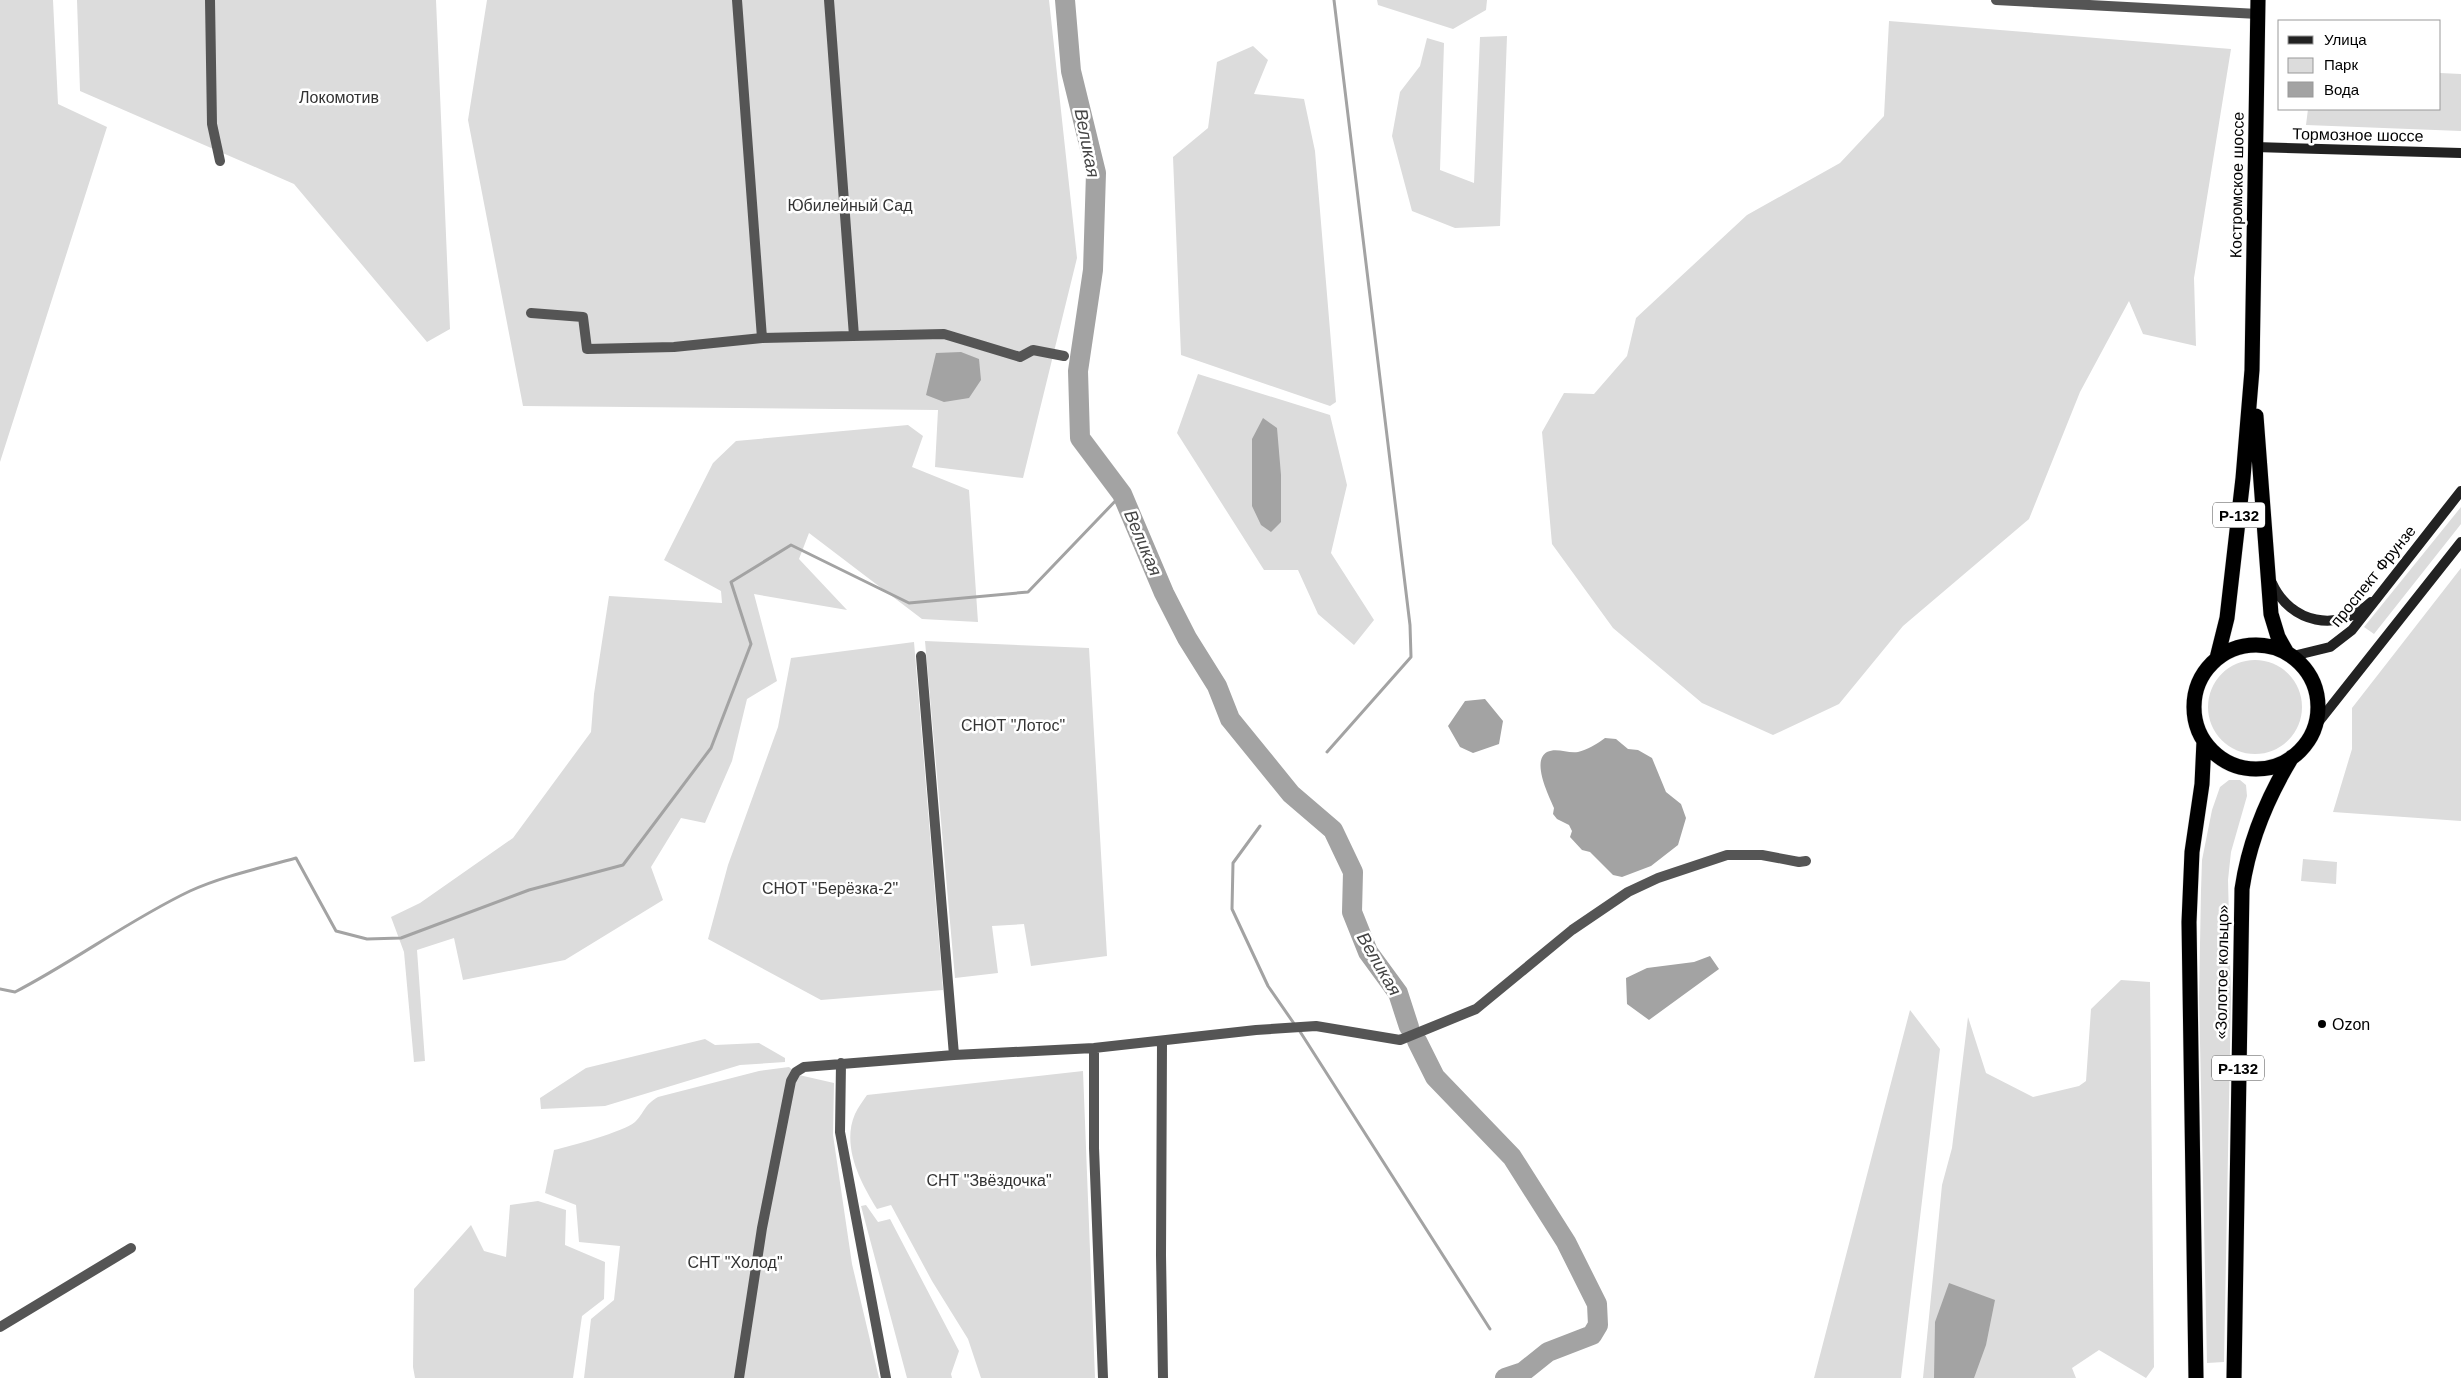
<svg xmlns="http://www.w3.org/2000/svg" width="2461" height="1378" font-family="Arial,sans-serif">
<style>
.green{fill:#dcdcdc}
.water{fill:#a3a3a3}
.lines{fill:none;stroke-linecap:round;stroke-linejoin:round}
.stream{stroke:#a3a3a3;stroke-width:3}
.river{stroke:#a3a3a3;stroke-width:20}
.highway-casing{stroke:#dbdbdb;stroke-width:16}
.street{stroke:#555;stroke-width:10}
.secondary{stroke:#222;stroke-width:10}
.highway{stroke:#000;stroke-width:15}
.poi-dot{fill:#000;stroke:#fff;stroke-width:2}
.labels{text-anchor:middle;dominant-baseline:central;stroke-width:5;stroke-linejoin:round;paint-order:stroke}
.shield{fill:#fff;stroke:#4c4c4c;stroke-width:1}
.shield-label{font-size:15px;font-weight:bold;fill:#000}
.park-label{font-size:16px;fill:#333;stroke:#fff}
.street-label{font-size:16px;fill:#000;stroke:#fff}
.poi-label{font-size:16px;fill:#000;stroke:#fff;text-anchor:start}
.water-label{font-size:18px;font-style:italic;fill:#444;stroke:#fff}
</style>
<rect width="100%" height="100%" fill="#fff"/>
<path class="green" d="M 0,0 L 53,0 L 58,104 L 107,127 L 0,462 Z
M 77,0 L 436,0 L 450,329 L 427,342 L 294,184 L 80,91 Z
M 487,0 L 1049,0 L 1077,258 L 1023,478 L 935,467 L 938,410 L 523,406 L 468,120 Z
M 1377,0 L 1487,0 L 1486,10 L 1453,29 L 1378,5 Z
M 1889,21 L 2231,49 L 2194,278 L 2196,346 L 2143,334 L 2129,301 L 2080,392 L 2029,519 L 1903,626 L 1839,704 L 1773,735 L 1702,703 L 1613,628 L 1552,544 L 1542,432 L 1564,393 L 1594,394 L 1627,356 L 1636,318 L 1747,215 L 1840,163 L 1884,116 Z
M 1507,36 L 1500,226 L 1455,228 L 1412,211 L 1392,136 L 1400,92 L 1420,66 L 1427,38 L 1444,43 L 1440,170 L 1474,183 L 1480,37 Z
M 1253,46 L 1268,60 L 1254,94 L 1304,99 L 1315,151 L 1336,402 L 1330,406 L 1181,355 L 1173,157 L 1208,128 L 1217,62 Z
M 2440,73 L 2461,74 L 2461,131 L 2306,125 L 2308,109 L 2440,109 Z
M 1198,374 L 1330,415 L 1347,485 L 1331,553 L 1374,620 L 1354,645 L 1318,614 L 1298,570 L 1264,570 L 1177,433 Z
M 908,425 L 923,436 L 912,467 L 969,490 L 978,622 L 922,619 L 809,533 L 799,559 L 847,610 L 754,594 L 777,681 L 747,699 L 732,761 L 705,823 L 681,818 L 651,867 L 663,900 L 565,960 L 463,980 L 454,938 L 417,950 L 425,1061 L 414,1062 L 404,952 L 391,917 L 420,903 L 513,838 L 591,732 L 594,694 L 609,596 L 722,603 L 721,591 L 664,560 L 713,463 L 736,441 Z
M 2461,507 L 2461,524 L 2374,634 L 2364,627 Z
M 2461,568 L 2461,821 L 2333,812 L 2352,749 L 2352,708 Z
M 925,641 L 1089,648 L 1107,956 L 1031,966 L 1024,924 L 992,926 L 998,973 L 955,978 Z
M 914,642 L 943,990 L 821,1000 L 708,939 L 728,865 L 778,727 L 791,658 Z
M2208 707a47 47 0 1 1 94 0a47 47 0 1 1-94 0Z
M 2229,780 L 2240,780 L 2246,785 L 2247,796 L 2231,852 L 2228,880 L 2231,998 L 2224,1362 L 2207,1363 L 2199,997 L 2201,891 L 2202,860 L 2212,810 L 2220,787 Z
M 2303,859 L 2337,862 L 2336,884 L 2301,881 Z
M 2121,980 L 2150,982 L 2154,1367 L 2146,1378 L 2099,1350 L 2072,1368 L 2076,1378 L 1923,1378 L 1942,1185 L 1952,1148 L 1968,1017 L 1986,1073 L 2033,1097 L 2079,1086 L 2086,1081 L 2091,1009 Z
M 1910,1010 L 1940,1049 L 1901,1378 L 1814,1378 Z
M 705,1039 L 715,1045 L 759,1043 L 785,1058 L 785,1062 L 740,1065 L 605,1106 L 541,1109 L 540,1098 L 586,1068 Z
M 789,1067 L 799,1075 L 834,1083 L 833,1135 L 852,1264 L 879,1378 L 584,1378 L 591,1319 L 614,1300 L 620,1246 L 579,1242 L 576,1205 L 545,1193 L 554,1150 C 571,1146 623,1132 635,1122 C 645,1112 644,1105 658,1097 L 759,1071 Z
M 1083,1071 L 1095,1378 L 981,1378 L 968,1339 L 932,1281 L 891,1205 L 877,1209 C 861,1183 841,1146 855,1114 C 858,1107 863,1101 867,1095 Z
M 538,1201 L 566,1210 L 565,1245 L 605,1262 L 604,1299 L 582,1316 L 573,1378 L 415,1378 L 413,1367 L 414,1289 L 471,1225 L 484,1251 L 506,1257 L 510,1205 Z
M 866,1205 L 878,1222 L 890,1219 L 959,1351 L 951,1374 L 952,1378 L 907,1378 L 861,1206 Z"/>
<path class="water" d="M 961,352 L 979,359 L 981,380 L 969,398 L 944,402 L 926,395 L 936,353 Z
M 1263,418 L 1277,428 L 1281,475 L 1281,522 L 1271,532 L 1261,525 L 1252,506 L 1252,439 Z
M 1485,699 L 1503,721 L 1499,744 L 1473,753 L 1460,747 L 1448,726 L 1465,701 Z
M 1605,738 L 1616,739 L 1628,749 L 1638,750 L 1652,758 L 1666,792 L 1681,804 L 1686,818 L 1678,845 L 1651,866 L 1622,877 L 1613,875 L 1590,852 L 1582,850 L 1570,837 L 1572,831 L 1569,825 L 1557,819 L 1553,814 L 1554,808 C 1549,796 1531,761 1547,752 C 1557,747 1568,754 1578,752 C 1587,750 1597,744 1605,738 Z
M 1710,956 L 1719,969 L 1649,1020 L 1627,1004 L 1626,978 L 1647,968 L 1694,962 Z
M 1949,1283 L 1995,1300 L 1986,1345 L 1974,1378 L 1934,1378 L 1935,1322 Z"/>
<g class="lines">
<path class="stream" d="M 1327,752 L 1411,657 L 1410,625 L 1334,0
M 1260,826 L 1233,863 L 1232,909 L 1268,986 L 1295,1025
M 0,989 L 15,992 C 75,961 129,920 190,891 C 223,876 261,868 296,858 L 336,931 L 367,939 L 401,938 L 529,890 L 623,865 L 711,748 L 751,644 L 731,582 L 791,545 L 909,603 L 1028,592 L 1122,494
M 1299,1030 L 1490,1329"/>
<path class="river" d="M 1065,0 L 1071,71 L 1096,173 L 1093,270 L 1078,371 L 1080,438 L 1122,494 L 1164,593 L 1187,638 L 1217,686 L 1230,719 L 1291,794 L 1333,830 L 1353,872 L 1352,912 L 1368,952 L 1398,993 L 1409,1027
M 1417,1041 L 1435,1077 L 1512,1157 L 1566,1242 L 1597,1304 L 1598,1325 L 1592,1335 L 1548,1352 L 1523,1372 L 1505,1378"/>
<g class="highway-casing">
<path id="highway" d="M 2256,416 L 2271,614 L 2278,637 L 2287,653
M2194 707a62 62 0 1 1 124 0a62 62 0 1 1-124 0Z
M 2217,658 L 2227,618 L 2243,478 L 2252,370 L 2258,0
M 2196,1378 L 2189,922 L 2192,852 L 2202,784 L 2204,741
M 2234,1378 L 2242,889 C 2249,841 2267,798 2292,757"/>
</g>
<path class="street" d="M 210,0 L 212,124 L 220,161
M 737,0 L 762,338
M 829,0 L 854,336
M 1996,0 L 2258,14
M 531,313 L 583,317 L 587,349 L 674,347 L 762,338 L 944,334 L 1020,357 L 1033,350 L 1064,356
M 921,656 L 954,1055
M 1162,1042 L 1161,1255 L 1163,1378
M 1094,1048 L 1094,1148 L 1103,1378
M 841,1063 L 840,1132 L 886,1378
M 0,1327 L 131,1248
M 739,1378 L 762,1228 L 791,1081 L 796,1072 L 804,1067 L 954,1055 L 1094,1048 L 1256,1030 L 1316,1026 L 1400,1040 L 1476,1009 L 1572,930 L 1628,892 L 1658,878 L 1727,855 L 1762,855 L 1799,862 L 1806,861"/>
<path class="secondary" d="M 2255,147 L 2461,153
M 2272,583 C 2290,623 2338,634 2371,602
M 2293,656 L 2330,647 L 2352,630 L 2461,491
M 2313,729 L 2461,542"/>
<use href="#highway" class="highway"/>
</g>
<circle class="poi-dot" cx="2322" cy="1024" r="5"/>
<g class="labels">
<g class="shield">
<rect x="2213" y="502.5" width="52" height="25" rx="4"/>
<rect x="2212" y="1055.5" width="52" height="25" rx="4"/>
</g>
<g class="shield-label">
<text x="2239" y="515">Р-132</text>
<text x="2238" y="1068">Р-132</text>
</g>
<g class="park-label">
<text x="339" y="97">Локомотив</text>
<text x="850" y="205">Юбилейный Сад</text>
<text x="1013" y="725">СНОТ "Лотос"</text>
<text x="830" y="888">СНОТ "Берёзка-2"</text>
<text x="989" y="1180">СНТ "Звёздочка"</text>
<text x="735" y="1262">СНТ "Холод"</text>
</g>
<g class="street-label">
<text transform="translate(2358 135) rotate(1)">Тормозное шоссе</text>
<text transform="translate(2237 185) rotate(-89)">Костромское шоссе</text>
<text transform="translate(2373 576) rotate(-51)">проспект Фрунзе</text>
<text transform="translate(2222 972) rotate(-89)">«Золотое кольцо»</text>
</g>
<g class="poi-label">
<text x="2332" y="1024">Ozon</text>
</g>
<g class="water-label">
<text transform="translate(1087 143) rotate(79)">Великая</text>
<text transform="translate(1143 543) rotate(67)">Великая</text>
<text transform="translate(1379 964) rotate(60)">Великая</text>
</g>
</g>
<rect x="2278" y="20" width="162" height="90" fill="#ffffff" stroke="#999999"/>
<rect x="2288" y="36" width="25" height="8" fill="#222222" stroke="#999999"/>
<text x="2324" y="45" font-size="15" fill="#000000">Улица</text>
<rect x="2288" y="58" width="25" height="15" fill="#dcdcdc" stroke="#999999"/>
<text x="2324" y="70" font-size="15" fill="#000000">Парк</text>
<rect x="2288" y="82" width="25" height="15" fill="#a3a3a3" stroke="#999999"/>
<text x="2324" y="95" font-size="15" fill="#000000">Вода</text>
</svg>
